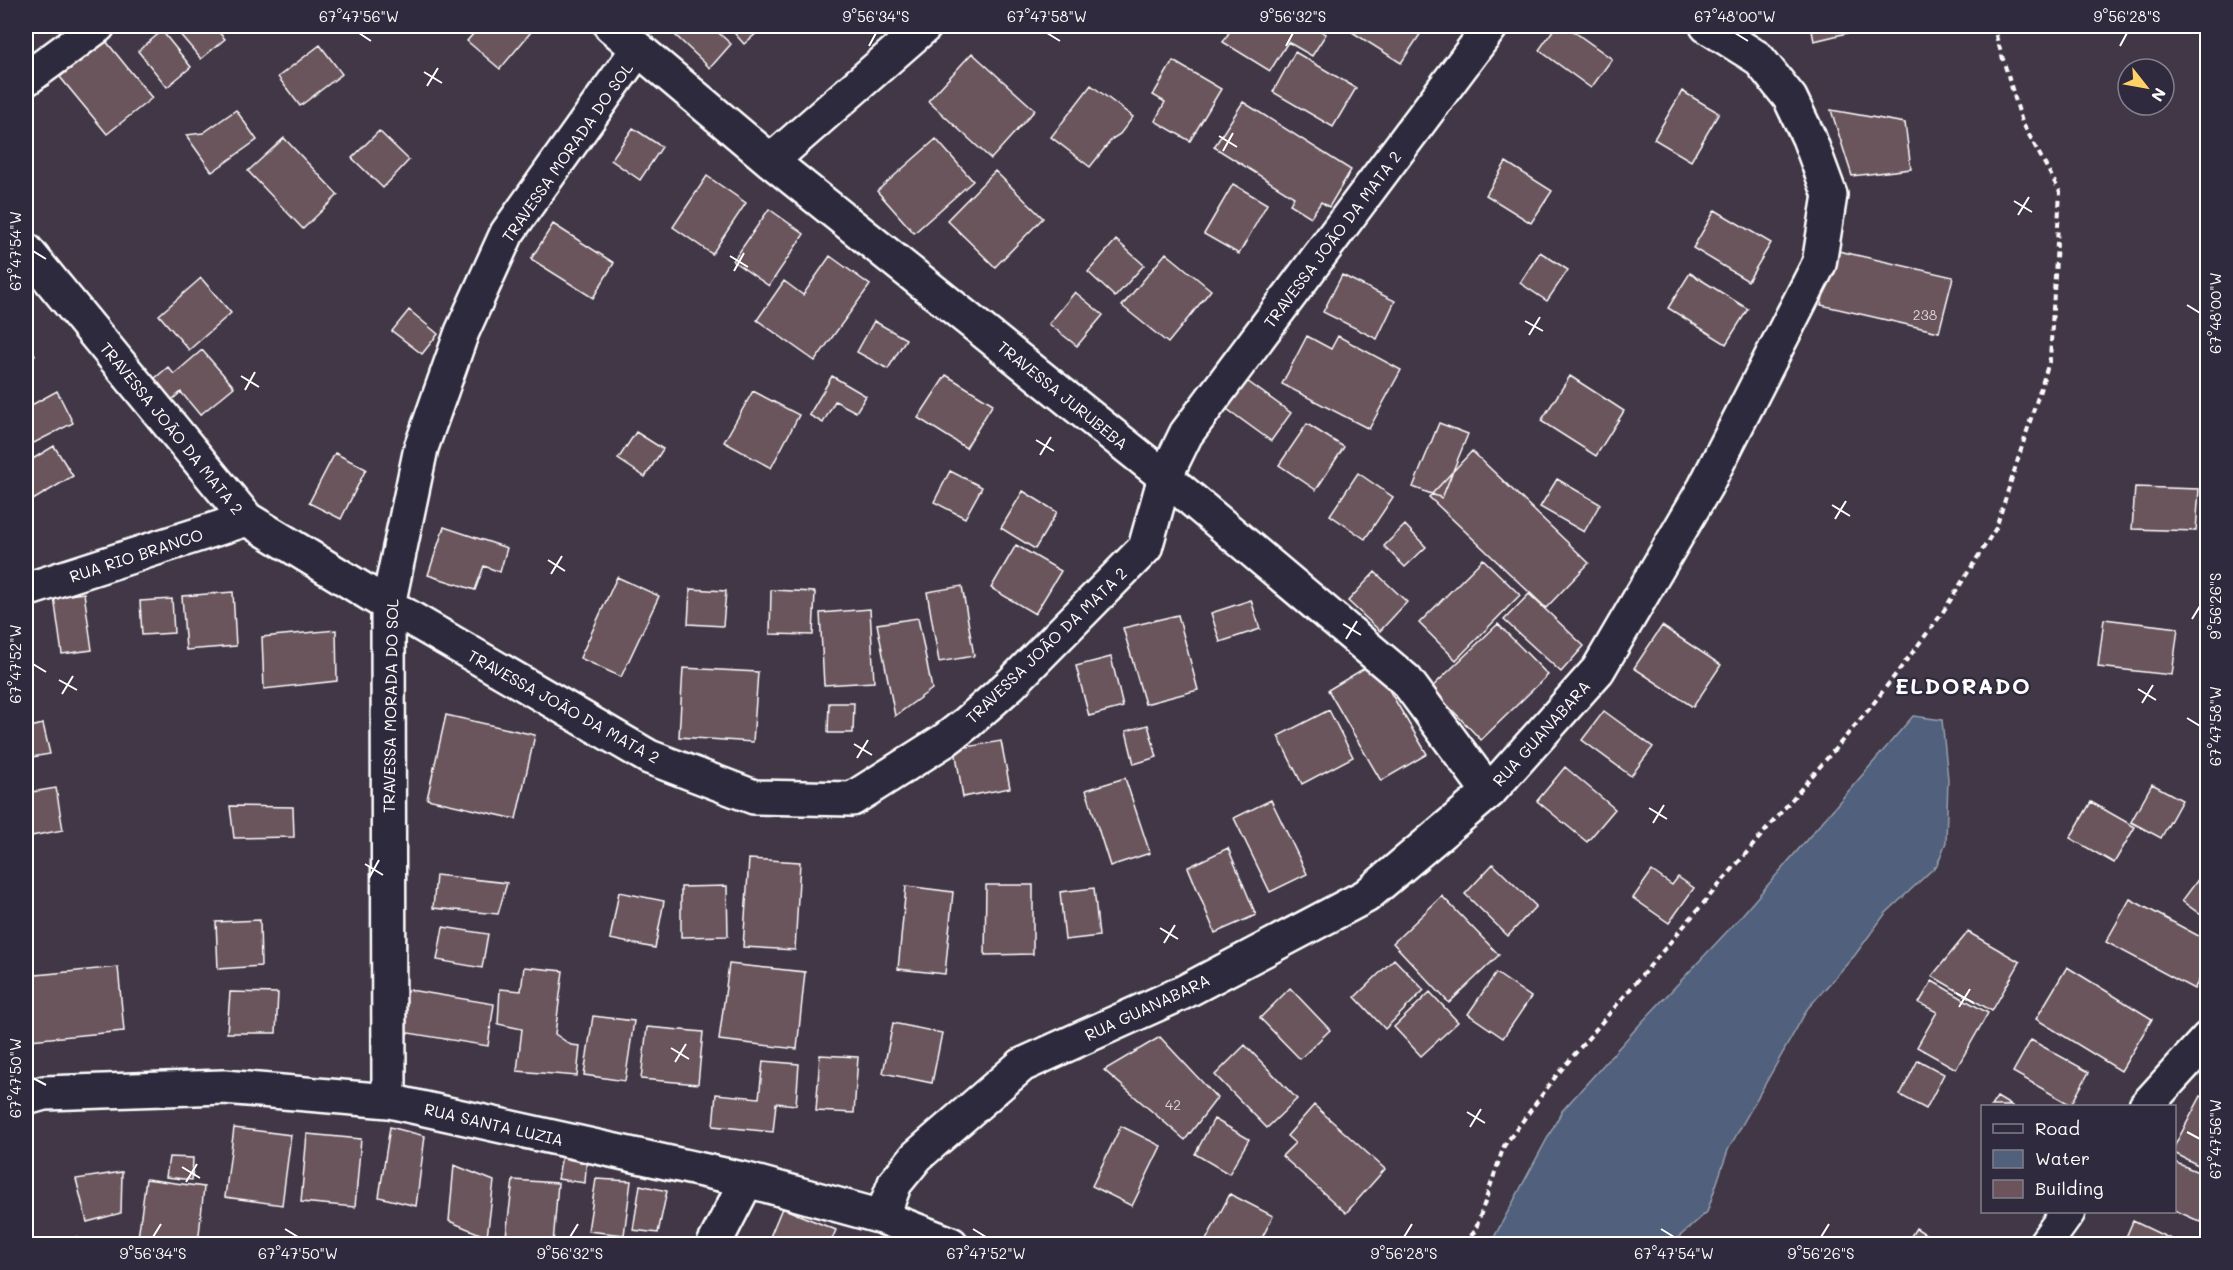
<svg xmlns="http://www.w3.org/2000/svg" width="2233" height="1270" font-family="Mali,sans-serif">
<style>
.water{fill:#51617b;stroke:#97a0b0;stroke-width:1.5}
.building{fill:#6b545c;stroke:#fff;stroke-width:1.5}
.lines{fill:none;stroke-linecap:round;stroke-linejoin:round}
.street-casing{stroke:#fff;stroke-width:38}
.path{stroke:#fff;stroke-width:4;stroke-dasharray:6 4.5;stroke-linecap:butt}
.street{stroke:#2f2a3d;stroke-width:33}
.ticks{fill:none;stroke:#fff;stroke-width:2}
.labels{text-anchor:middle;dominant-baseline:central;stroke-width:4.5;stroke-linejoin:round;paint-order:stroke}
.number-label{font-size:14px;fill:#dad4d6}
.street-label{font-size:16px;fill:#fff;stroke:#2f2a3d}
.district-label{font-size:22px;font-weight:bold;letter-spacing:1.5px;fill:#fff;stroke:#2f2a3d}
.neatline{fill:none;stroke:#fff;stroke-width:2}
.ticks-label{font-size:15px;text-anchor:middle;fill:#fff}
</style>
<rect width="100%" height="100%" fill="#413746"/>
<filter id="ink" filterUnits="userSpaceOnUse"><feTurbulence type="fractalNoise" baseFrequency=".0167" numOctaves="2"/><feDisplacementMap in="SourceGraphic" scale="12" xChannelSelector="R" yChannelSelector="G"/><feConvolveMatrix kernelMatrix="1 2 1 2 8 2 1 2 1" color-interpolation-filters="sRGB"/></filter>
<g filter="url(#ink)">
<path class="water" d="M 1913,716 L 1942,720 L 1948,779 L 1946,842 L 1937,865 L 1885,914 L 1855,955 L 1808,1008 L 1728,1150 L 1707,1212 L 1671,1244 L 1494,1244 L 1491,1243 L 1562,1111 L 1641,1023 L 1736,922 Z"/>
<path class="building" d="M 173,26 L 213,26 L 225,39 L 201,59 Z
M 480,26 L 536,26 L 500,69 L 467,41 Z
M 684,26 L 711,26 L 731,44 L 710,68 L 675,35 Z
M 728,26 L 765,26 L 744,44 Z
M 1233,26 L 1312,26 L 1326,34 L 1312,56 L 1288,42 L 1270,71 L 1223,42 Z
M 1356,26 L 1410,26 L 1421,33 L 1401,63 L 1352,32 Z
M 1556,26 L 1566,26 L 1612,59 L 1591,88 L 1539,50 Z
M 1811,26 L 1867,26 L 1868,28 L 1814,41 Z
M 162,31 L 191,67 L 167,87 L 138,51 Z
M 105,40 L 152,98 L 107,134 L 60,77 Z
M 320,45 L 342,74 L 300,106 L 278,77 Z
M 1295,52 L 1356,88 L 1333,127 L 1273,92 Z
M 972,53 L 1035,110 L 991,159 L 928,101 Z
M 1173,61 L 1221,89 L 1190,141 L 1155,121 L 1165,102 L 1153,95 Z
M 1091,85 L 1133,117 L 1120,134 L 1112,139 L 1090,167 L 1051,137 Z
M 1682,91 L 1719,113 L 1691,161 L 1654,139 Z
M 1243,102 L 1351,170 L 1329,207 L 1321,202 L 1311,217 L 1290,204 L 1294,197 L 1214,147 Z
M 236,110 L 257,140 L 212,172 L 186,135 L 203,133 Z
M 1831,110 L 1905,123 L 1911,169 L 1852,176 Z
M 633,128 L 662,147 L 640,180 L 611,160 Z
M 379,131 L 409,160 L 383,188 L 352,158 Z
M 284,138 L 338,195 L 303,229 L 248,171 Z
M 936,139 L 973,181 L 914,233 L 877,191 Z
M 1506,162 L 1552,191 L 1531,223 L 1486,195 Z
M 995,171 L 1043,218 L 995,267 L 947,220 Z
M 707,176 L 746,203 L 712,254 L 673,227 Z
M 1233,184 L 1267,204 L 1239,254 L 1204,234 Z
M 769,209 L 804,234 L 769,286 L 733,261 Z
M 1715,210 L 1771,243 L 1748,281 L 1693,248 Z
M 553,224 L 614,263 L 593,298 L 531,259 Z
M 1116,240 L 1144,265 L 1115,297 L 1088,272 Z
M 1834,250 L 1953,277 L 1939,332 L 1821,305 Z
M 1540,252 L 1568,270 L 1547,301 L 1520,283 Z
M 1166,253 L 1211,290 L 1168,343 L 1122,306 Z
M 830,256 L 870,285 L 815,361 L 757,320 L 784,281 L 803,295 Z
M 1690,273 L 1748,309 L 1726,344 L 1668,308 Z
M 1342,275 L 1395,301 L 1377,339 L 1323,312 Z
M 201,278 L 231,313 L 189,350 L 159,315 Z
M 1075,292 L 1103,315 L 1077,346 L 1049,324 Z
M 409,310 L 438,334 L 422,354 L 392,331 Z
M 874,321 L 906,339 L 888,369 L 857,352 Z
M 26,336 L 35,355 L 26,360 Z
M 1307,336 L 1331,349 L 1338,336 L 1401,370 L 1369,429 L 1282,384 Z
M 202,350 L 234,387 L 200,415 L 181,392 L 166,405 L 148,384 L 168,367 L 174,374 Z
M 946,375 L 993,404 L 966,448 L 918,418 Z
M 832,376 L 866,396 L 856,412 L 835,401 L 823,423 L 809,415 Z
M 1570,376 L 1624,411 L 1596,456 L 1541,421 Z
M 1247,381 L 1291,413 L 1271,441 L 1227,409 Z
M 57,391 L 73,423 L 28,446 L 26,442 L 26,408 Z
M 753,391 L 799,415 L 771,468 L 724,442 Z
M 1439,423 L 1468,434 L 1442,498 L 1413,487 Z
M 1307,424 L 1344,447 L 1316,490 L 1279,465 Z
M 636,432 L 663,449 L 645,477 L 618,459 Z
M 54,446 L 73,476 L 33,500 L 26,488 L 26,463 Z
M 1472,451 L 1589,563 L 1546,608 L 1429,497 Z
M 335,453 L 366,469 L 341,519 L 309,503 Z
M 950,471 L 982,487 L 965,518 L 934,502 Z
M 1358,473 L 1393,497 L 1365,539 L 1330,515 Z
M 1557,479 L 1600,504 L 1584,532 L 1540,507 Z
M 2135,487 L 2199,489 L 2196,531 L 2132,529 Z
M 1023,491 L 1057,512 L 1035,549 L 1001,528 Z
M 1405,525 L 1426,547 L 1405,567 L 1384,546 Z
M 444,527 L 507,548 L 500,572 L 484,566 L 475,590 L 428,575 Z
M 1016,545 L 1061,571 L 1035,614 L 991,588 Z
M 1483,559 L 1520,595 L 1456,660 L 1419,623 Z
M 1375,572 L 1407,602 L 1380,631 L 1348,601 Z
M 617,577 L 659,596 L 621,677 L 580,658 Z
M 962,586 L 974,656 L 939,662 L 927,592 Z
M 690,589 L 726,591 L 723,626 L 688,624 Z
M 771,590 L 815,592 L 813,635 L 770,634 Z
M 233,592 L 236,646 L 186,650 L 182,596 Z
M 84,593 L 92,650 L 62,654 L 54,597 Z
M 1529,594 L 1584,646 L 1561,672 L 1504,620 Z
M 172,599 L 174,633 L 142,635 L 140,601 Z
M 1251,600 L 1260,629 L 1220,642 L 1211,613 Z
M 870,609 L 874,682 L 824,685 L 820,613 Z
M 1178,615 L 1198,690 L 1145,704 L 1123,628 Z
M 918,618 L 932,689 L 895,716 L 877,624 Z
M 2104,619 L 2178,628 L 2172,675 L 2098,667 Z
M 1498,624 L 1548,675 L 1481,740 L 1431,688 Z
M 1662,626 L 1721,665 L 1693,707 L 1634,668 Z
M 336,630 L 337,681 L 264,689 L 262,637 Z
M 1111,657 L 1123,707 L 1089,716 L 1076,666 Z
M 1373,663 L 1427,754 L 1381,781 L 1328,690 Z
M 683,668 L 758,672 L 753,742 L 679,737 Z
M 829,703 L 854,703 L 853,733 L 828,733 Z
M 1329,710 L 1353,757 L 1302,784 L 1278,736 Z
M 1604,711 L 1653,747 L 1631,776 L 1582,740 Z
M 446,715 L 535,735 L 516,819 L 427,799 Z
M 43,724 L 50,754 L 26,758 L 26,728 Z
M 1148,725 L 1157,757 L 1134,764 L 1126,731 Z
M 1001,741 L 1010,788 L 963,797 L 955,749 Z
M 1565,767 L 1615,809 L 1587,842 L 1537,801 Z
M 1125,778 L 1150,853 L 1110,866 L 1086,790 Z
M 2152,784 L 2182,800 L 2161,838 L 2131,822 Z
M 56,788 L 63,830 L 26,837 L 26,793 Z
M 1271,800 L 1307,874 L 1270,892 L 1234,818 Z
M 2091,802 L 2135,827 L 2114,863 L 2070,838 Z
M 230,806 L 293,807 L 294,837 L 234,838 Z
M 1228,848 L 1256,915 L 1215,933 L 1188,867 Z
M 749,859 L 800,862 L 795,950 L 743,947 Z
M 1493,864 L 1536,906 L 1508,936 L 1465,894 Z
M 2208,866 L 2208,920 L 2182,901 Z
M 1652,871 L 1672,885 L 1678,877 L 1694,888 L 1669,923 L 1633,898 Z
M 436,875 L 507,883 L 498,914 L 433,908 Z
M 986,885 L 1033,885 L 1033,954 L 985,955 Z
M 727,886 L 728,936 L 681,937 L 681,887 Z
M 906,886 L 953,892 L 945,974 L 898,969 Z
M 1094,888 L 1099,936 L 1065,940 L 1060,892 Z
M 619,892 L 664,901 L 655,948 L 610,939 Z
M 1442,896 L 1499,955 L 1449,1003 L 1393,943 Z
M 2130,899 L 2208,941 L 2208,964 L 2194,989 L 2106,942 Z
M 260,920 L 261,966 L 218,969 L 216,922 Z
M 443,927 L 488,934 L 482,968 L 437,960 Z
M 1968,932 L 2020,962 L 1992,1011 L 1932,976 Z
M 1394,959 L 1424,990 L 1385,1029 L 1355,997 Z
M 729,964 L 805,972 L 797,1049 L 719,1040 Z
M 118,967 L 124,1031 L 30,1040 L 26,976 Z
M 524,967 L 563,971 L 555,1034 L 571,1045 L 580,1046 L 577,1076 L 517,1071 L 522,1029 L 498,1024 L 500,989 L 521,991 Z
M 2067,967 L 2152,1019 L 2121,1071 L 2036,1019 Z
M 1496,973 L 1531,997 L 1503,1038 L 1468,1014 Z
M 1932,981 L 1988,1013 L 1956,1069 L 1917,1047 L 1937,1012 L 1919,1003 Z
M 1290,988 L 1330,1030 L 1300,1059 L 1260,1018 Z
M 404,989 L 494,1004 L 488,1046 L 396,1031 Z
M 230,992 L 278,993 L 276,1033 L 227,1033 Z
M 1430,992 L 1458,1022 L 1421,1056 L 1394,1027 Z
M 593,1016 L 634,1021 L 625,1081 L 584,1075 Z
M 893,1023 L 942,1033 L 932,1083 L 883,1073 Z
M 647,1027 L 703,1032 L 698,1084 L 641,1079 Z
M 1160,1037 L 1217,1098 L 1185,1140 L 1104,1070 Z
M 2031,1040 L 2089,1072 L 2071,1105 L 2013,1072 Z
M 1245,1045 L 1297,1099 L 1267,1128 L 1215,1075 Z
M 820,1055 L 858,1057 L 854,1113 L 816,1111 Z
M 1918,1060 L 1944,1074 L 1926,1109 L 1900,1095 Z
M 763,1061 L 799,1064 L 796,1105 L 776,1103 L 773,1132 L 713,1126 L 716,1094 L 759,1098 Z
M 2201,1096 L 2208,1099 L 2208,1170 L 2174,1153 L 2174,1147 Z
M 1997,1097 L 2012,1106 L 1991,1106 Z
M 1314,1105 L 1385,1169 L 1346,1213 L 1282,1156 L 1295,1143 L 1287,1136 Z
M 1214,1119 L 1249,1139 L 1229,1174 L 1195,1154 Z
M 1121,1126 L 1161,1146 L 1132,1206 L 1092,1186 Z
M 390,1127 L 425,1136 L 416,1206 L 379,1197 Z
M 234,1128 L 291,1135 L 282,1205 L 225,1197 Z
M 307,1134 L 361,1139 L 355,1207 L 301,1202 Z
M 563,1148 L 587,1153 L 585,1183 L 558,1179 Z
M 169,1157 L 193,1158 L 192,1180 L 166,1177 Z
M 2174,1162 L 2208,1176 L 2208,1206 L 2201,1222 L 2174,1210 Z
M 454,1165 L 494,1181 L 487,1237 L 449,1221 Z
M 122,1172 L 121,1213 L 87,1222 L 76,1179 Z
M 146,1179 L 204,1187 L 198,1244 L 138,1238 Z
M 596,1179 L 631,1181 L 624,1235 L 588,1231 Z
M 513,1180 L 558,1183 L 553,1244 L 505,1244 Z
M 640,1185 L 667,1191 L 658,1233 L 633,1230 Z
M 1230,1194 L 1273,1216 L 1259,1244 L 1204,1244 Z
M 782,1208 L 836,1230 L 830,1244 L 767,1244 Z
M 2133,1221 L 2173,1240 L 2170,1244 L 2123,1244 Z
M 1916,1228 L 1941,1244 L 1906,1244 Z
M 77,1237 L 80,1244 L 55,1244 Z"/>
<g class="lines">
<g class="street-casing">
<path id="street" d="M 611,26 L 771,161 L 1165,477 L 1406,680 L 1489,792
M 26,79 L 98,26
M 771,161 L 925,26
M 26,250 L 247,519 L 388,605 L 649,757 L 754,797 L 852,799 L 945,740 L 967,723 L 1011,684 L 1145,548 L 1165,477 L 1186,434 L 1491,26
M 26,590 L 247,519
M 26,1098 L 44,1093 L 224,1087 L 389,1101 L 747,1180 L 882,1217 L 951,1244
M 389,1101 L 388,605 L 421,448 L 462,332 L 507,233 L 638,49
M 2146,1106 L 2208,1038
M 882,1217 L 895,1183 L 917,1156 L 1022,1065 L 1184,992 L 1366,896 L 1489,792 L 1598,670 L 1705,487 L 1819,264 L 1830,195 L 1809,138 L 1790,98 L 1758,58 L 1707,26
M 714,1244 L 747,1180
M 2045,1244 L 2068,1212"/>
</g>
<path class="path" d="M 1464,1244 L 1475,1231 L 1504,1146 L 1556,1076 L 1870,708 L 1941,615 L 1996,528 L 2050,359 L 2060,192 L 2022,122 L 1993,26
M 1474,1244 L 1475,1233"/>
<use href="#street" class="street"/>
</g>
</g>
<path class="ticks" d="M 359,33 L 371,41M 1047,33 L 1060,41M 1735,33 L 1748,41M 869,46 L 876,33M 1286,46 L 1293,33M 2120,46 L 2127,33M 424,72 L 442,83M 427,86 L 438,68M 1219,136 L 1237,147M 1223,151 L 1233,133M 2014,201 L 2032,212M 2018,215 L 2029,197M 33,251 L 46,259M 730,256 L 748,267M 734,271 L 744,253M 2187,305 L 2200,313M 1525,321 L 1543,331M 1529,335 L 1540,317M 241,376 L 259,387M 245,390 L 255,372M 1036,440 L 1054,451M 1040,455 L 1051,437M 1832,505 L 1850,516M 1835,519 L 1846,501M 548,560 L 565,571M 551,574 L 562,556M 2192,619 L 2200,606M 1343,624 L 1361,635M 1346,639 L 1357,621M 33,664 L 46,672M 59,680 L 77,690M 2138,689 L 2156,700M 62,694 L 73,676M 2142,703 L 2153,685M 2187,718 L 2200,726M 854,744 L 872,755M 857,758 L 868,740M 1649,808 L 1667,819M 1653,823 L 1664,805M 365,864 L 383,875M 369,878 L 379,860M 1160,928 L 1178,939M 1164,943 L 1175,925M 1956,993 L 1974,1003M 1959,1007 L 1970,989M 671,1048 L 689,1059M 675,1062 L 686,1044M 33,1078 L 46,1085M 1467,1112 L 1485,1123M 1470,1127 L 1481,1109M 2187,1132 L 2200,1139M 182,1167 L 200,1178M 186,1182 L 197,1164M 285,1229 L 298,1237M 973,1229 L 986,1237M 1661,1229 L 1674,1237M 153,1237 L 161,1224M 570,1237 L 578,1224M 1404,1237 L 1412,1224M 1821,1237 L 1829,1224"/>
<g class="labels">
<g class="number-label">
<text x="1925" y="314">238</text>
<text x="1173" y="1104">42</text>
</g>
<g class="street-label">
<text transform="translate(567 152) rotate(-55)">TRAVESSA MORADA DO SOL</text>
<text transform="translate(1332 239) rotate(-53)">TRAVESSA JOÃO DA MATA 2</text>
<text transform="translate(1063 395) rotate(39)">TRAVESSA JURUBEBA</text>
<text transform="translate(172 428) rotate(51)">TRAVESSA JOÃO DA MATA 2</text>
<text transform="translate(136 555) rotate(-18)">RUA RIO BRANCO</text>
<text transform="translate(1046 645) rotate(-44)">TRAVESSA JOÃO DA MATA 2</text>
<text transform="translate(390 706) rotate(-89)">TRAVESSA MORADA DO SOL</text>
<text transform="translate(564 706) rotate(29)">TRAVESSA JOÃO DA MATA 2</text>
<text transform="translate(1541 733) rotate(-48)">RUA GUANABARA</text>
<text transform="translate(1147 1007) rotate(-25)">RUA GUANABARA</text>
<text transform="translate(494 1124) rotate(13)">RUA SANTA LUZIA</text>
</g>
<g class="district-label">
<text x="1963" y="685">ELDORADO</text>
</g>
</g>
<rect width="2233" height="1270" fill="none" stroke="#2f2a3d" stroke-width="66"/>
<rect x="1981" y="1105" width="195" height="108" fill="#2f2a3d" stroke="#827f8b" stroke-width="1.5"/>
<rect x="1993" y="1124" width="30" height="9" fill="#2f2a3d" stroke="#827f8b" stroke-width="1.5"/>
<text x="2035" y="1135" font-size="18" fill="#ffffff">Road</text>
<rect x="1993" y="1150" width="30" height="18" fill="#51617b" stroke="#827f8b" stroke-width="1.5"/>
<text x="2035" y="1165" font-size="18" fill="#ffffff">Water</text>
<rect x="1993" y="1180" width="30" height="18" fill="#6b545c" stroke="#827f8b" stroke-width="1.5"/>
<text x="2035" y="1195" font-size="18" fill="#ffffff">Building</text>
<g transform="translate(2146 87) rotate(121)"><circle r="28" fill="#2f2a3d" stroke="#827f8b" stroke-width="1.5"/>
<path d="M0-4.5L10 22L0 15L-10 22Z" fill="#ffd166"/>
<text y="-9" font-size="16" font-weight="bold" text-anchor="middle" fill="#ffffff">N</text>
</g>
<rect x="33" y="33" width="2167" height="1204" class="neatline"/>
<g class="ticks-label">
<text x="359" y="22">67°47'56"W</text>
<text x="876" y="22">9°56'34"S</text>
<text x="1047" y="22">67°47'58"W</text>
<text x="1293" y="22">9°56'32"S</text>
<text x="1735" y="22">67°48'00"W</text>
<text x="2127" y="22">9°56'28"S</text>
<text transform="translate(16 251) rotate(-90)" y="5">67°47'54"W</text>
<text transform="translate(2216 313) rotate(-90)" y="5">67°48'00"W</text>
<text transform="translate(2216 606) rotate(-90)" y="5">9°56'26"S</text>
<text transform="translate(16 664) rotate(-90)" y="5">67°47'52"W</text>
<text transform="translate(2216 726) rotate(-90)" y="5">67°47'58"W</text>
<text transform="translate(16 1078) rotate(-90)" y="5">67°47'50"W</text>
<text transform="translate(2216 1139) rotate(-90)" y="5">67°47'56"W</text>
<text x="153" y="1259">9°56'34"S</text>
<text x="298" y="1259">67°47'50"W</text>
<text x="570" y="1259">9°56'32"S</text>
<text x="986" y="1259">67°47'52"W</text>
<text x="1404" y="1259">9°56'28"S</text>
<text x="1674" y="1259">67°47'54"W</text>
<text x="1821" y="1259">9°56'26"S</text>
</g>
</svg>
